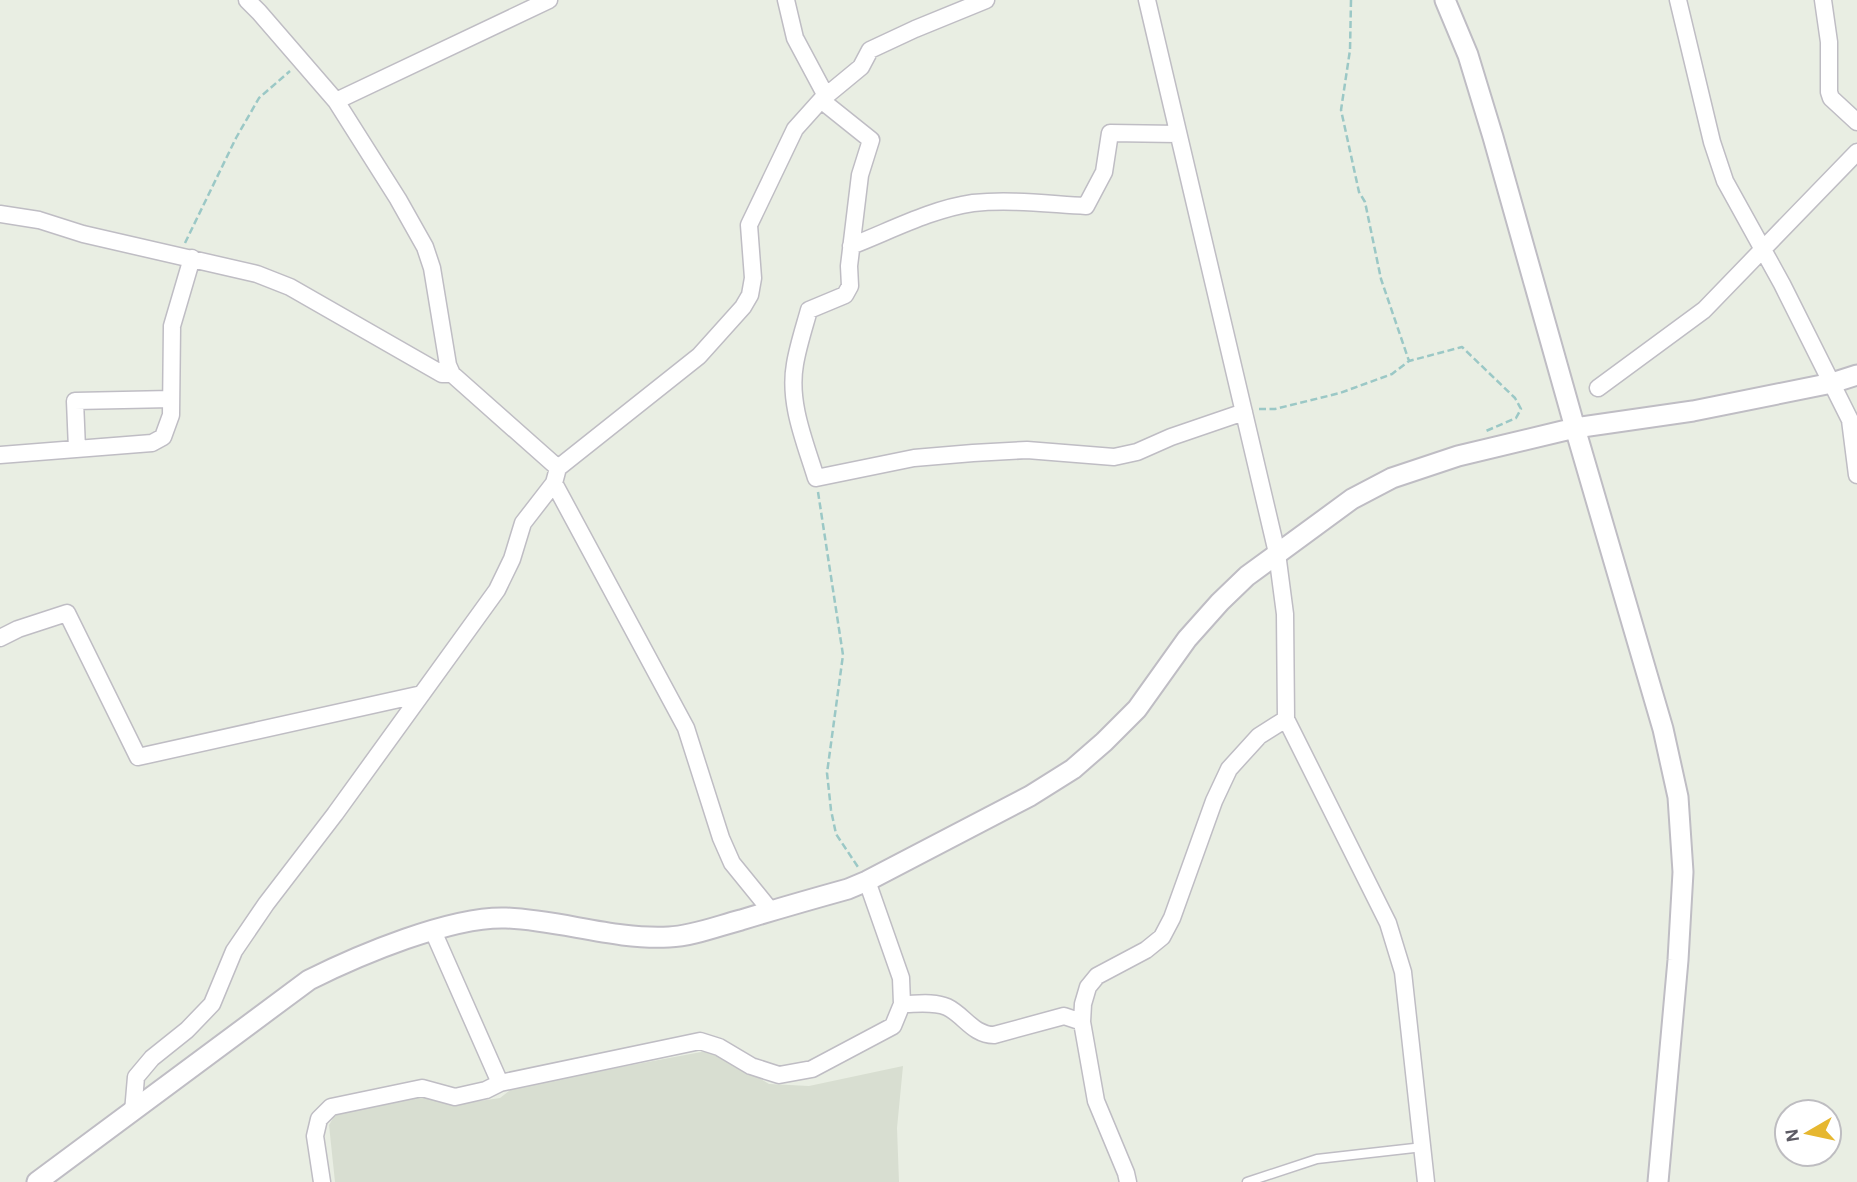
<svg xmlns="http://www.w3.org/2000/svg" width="1857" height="1182" font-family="'Alegreya Sans',sans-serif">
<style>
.education{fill:#d8ded1}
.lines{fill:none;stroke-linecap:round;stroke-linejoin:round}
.service-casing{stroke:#bfbdc4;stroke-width:11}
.minor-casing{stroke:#bfbdc4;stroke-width:19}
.tertiary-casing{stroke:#bfbdc4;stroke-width:23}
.path{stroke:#9bc8c6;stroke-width:2.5;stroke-dasharray:7 3.5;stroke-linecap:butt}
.service{stroke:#fff;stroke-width:8}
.minor{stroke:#fff;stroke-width:16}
.tertiary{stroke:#fff;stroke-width:19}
</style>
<rect width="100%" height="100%" fill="#e9eee3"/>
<path class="education" d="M 712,1050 L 769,1084 L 809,1086 L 903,1066 L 897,1128 L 899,1182 L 335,1182 L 329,1125 L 335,1115 L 426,1096 L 452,1105 L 500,1098 L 514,1087 Z"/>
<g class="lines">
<g class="service-casing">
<path id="service" d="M 1247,1182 L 1317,1159 L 1423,1147"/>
</g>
<g class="minor-casing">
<path id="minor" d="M 247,0 L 259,12 L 336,101 L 398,199 L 425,247 L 432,268 L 448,365 L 452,374 L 558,468
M 786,0 L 795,38 L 826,96
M 1147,0 L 1277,553 L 1285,614 L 1286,719 L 1388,923 L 1403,972 L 1426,1182
M 1678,0 L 1712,142 L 1725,181 L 1782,284 L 1850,420 L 1857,475
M 1823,0 L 1829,42 L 1829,92 L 1831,98 L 1857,122
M 821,100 L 871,140 L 860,175 L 849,266 L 850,286 L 845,295 L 809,310 C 804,328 798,346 795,364 C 788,403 805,442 816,478 L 914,458 L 973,453 L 1027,450 L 1114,457 L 1137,452 L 1171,437 L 1244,412
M 336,101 L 549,0
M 0,214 L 39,220 L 83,234 L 257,274 L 290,287 L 442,374 L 452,374
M 851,246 C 890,231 931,209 973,203 C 1010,199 1048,204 1086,206 L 1104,172 L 1110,133 L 1178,134
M 1598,388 L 1704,310 L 1857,152
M 77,449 L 75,401 L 171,399
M 0,455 L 152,443 L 163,437 L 171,415 L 172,326 L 192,258
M 554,483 L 686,728 L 721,838 L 732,863 L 771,911
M 0,638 L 18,629 L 67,613 L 138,757 L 422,694
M 433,931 L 500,1083
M 902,1004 C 916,1004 934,1001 947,1007 C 964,1015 973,1035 994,1035 L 1064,1016 L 1082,1022
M 133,1112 L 136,1077 L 152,1058 L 187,1030 L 212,1004 L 234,951 L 266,904 L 335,814 L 497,590 L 512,559 L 523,523 L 554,483 L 558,468 L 699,356 L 743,307 L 750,295 L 753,278 L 749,225 L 795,129 L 821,100 L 861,67 L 870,50 L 915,29 L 986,0
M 322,1182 L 315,1136 L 319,1119 L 331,1107 L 422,1088 L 455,1097 L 486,1090 L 500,1083 L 700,1041 L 719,1047 L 751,1066 L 779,1075 L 812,1069 L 893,1026 L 902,1004 L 901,978 L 867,881
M 1128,1182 L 1126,1173 L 1096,1101 L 1082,1022 L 1083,1004 L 1088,987 L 1097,976 L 1146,950 L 1162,937 L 1172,918 L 1214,801 L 1229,769 L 1259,736 L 1286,719"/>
</g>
<g class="tertiary-casing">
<path id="tertiary" d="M 1445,0 L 1468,55 L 1493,137 L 1575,428 L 1663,729 L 1678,797 L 1683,872 L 1678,960 L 1658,1182
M 37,1182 L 309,980 C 359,955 451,916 506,918 C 560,920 614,940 669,937 C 693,936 718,926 741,920 C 777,909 812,899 848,889 L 867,881 L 1030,796 L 1073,769 L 1104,742 L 1137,709 L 1187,639 L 1220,602 L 1247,576 L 1352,499 L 1392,478 L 1458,456 L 1575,428 L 1693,411 L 1832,383 L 1857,375"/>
</g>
<path class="path" d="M 1351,0 L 1350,50 L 1341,110 L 1359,192 L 1365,202 L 1381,279 L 1409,361
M 185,243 L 236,138 L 259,98 L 290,71
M 1259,409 L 1275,409 L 1340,393 L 1392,374 L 1409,361 L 1462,347 L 1515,398 L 1521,409 L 1516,418 L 1486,431
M 818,492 L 843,655 L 827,773 L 831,810 L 836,834 L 858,867"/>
<use href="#service" class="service"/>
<use href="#minor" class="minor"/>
<use href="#tertiary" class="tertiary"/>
</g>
<g transform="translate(1808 1133) rotate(261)"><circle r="33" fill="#ffffff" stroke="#bebdc1" stroke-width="2"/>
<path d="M0-5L12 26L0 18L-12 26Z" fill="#e6b730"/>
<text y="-10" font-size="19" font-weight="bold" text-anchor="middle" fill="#5d5b64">N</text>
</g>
</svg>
